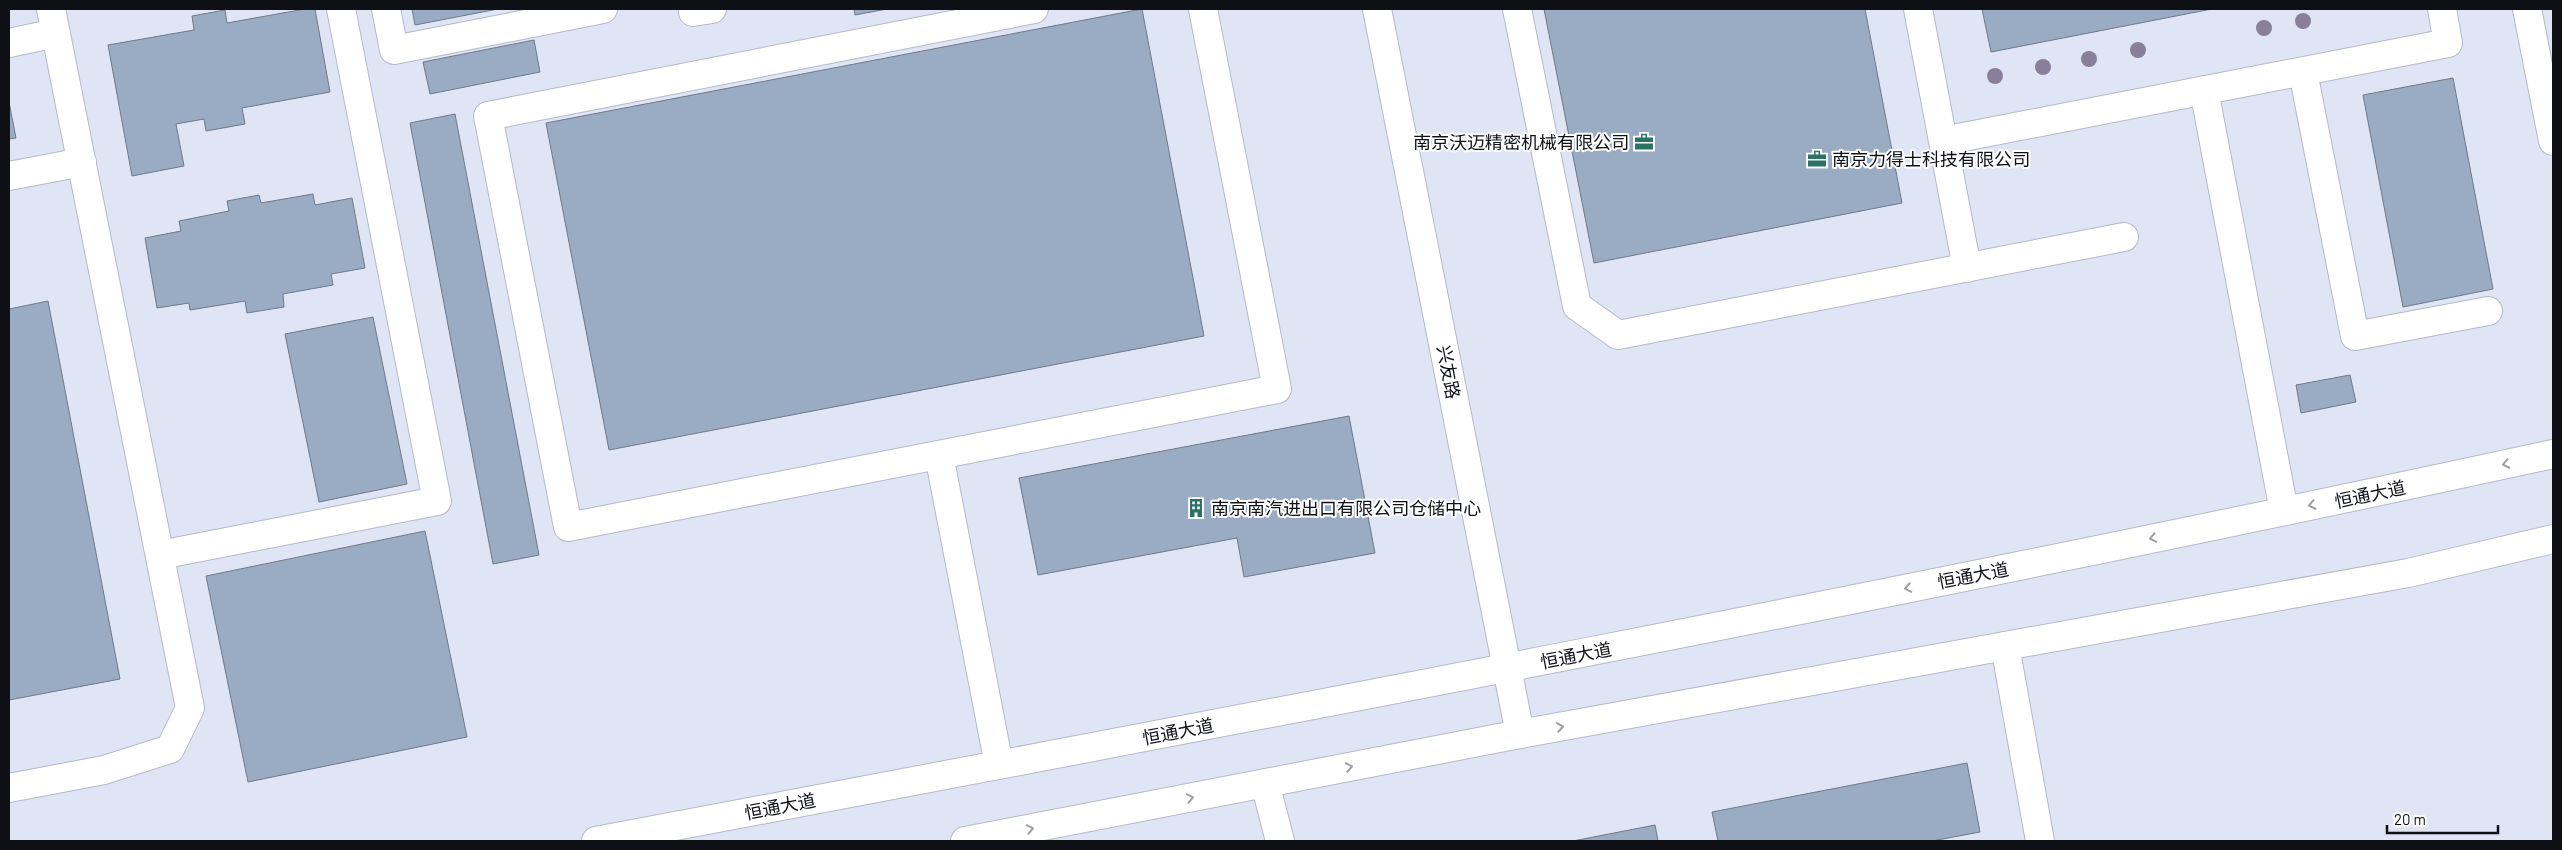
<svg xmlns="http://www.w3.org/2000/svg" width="2562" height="850" font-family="Barlow,'Noto Sans SC',sans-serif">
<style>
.building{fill:#99acc4;stroke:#6f7987}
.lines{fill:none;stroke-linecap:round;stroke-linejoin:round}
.minor-casing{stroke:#b4b9ca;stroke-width:30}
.major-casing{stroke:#b4b9ca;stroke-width:30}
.minor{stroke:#fff;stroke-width:28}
.major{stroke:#fff;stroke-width:28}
.tree{fill:#8a7f9b}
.oneway{stroke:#9f9fa1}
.labels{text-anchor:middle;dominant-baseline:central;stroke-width:4;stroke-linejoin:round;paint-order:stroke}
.poi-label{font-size:18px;fill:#0e1015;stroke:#fff;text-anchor:start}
.street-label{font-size:18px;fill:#0e1015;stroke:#fff}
</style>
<rect width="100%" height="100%" fill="#e0e5f6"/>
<path class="building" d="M 305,9 L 315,9 L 330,92 L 242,108 L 245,124 L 206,131 L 204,119 L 176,124 L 184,166 L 132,176 L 108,45 L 194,30 L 192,16 L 225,10 L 227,23 Z
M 412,9 L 498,9 L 415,25 Z
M 854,9 L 887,9 L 855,15 Z
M 1142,9 L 1204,336 L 609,450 L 546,123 Z
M 1544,9 L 1865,9 L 1902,203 L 1594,263 Z
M 1982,9 L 2212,9 L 1991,52 Z
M 534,40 L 540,72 L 430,94 L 423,62 Z
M 2453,78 L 2493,289 L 2403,307 L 2363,95 Z
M 9,102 L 16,138 L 9,139 Z
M 455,114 L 539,555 L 493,564 L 410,123 Z
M 313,194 L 315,205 L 352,198 L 365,268 L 331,274 L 333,285 L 283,294 L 284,307 L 247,313 L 245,301 L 190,310 L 189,303 L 157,308 L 145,238 L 181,231 L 179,221 L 229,211 L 227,201 L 259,195 L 261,203 Z
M 48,301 L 120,679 L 9,700 L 9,309 Z
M 373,317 L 407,484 L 319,502 L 285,334 Z
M 2350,375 L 2356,402 L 2301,413 L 2296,385 Z
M 1349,416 L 1375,553 L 1244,577 L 1237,538 L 1038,575 L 1019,478 Z
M 425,531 L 467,737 L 248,782 L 206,576 Z
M 1967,763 L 1980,832 L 1932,841 L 1718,841 L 1712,812 Z
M 1655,825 L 1658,841 L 1573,841 Z"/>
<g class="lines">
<g class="minor-casing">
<path id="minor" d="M 386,9 L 394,50 L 603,9
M 693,9 L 693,12 L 712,9
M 1034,9 L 488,116 L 568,527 L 1277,389 L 1203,9
M 1377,9 L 1520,734
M 1517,9 L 1577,306 L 1618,335 L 2124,237
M 1918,9 L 1967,268
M 2527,9 L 2553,141
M 9,43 L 56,33
M 2303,72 L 2355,336 L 2488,311
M 2204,90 L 2284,511
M 1943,141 L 2448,43 L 2442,9
M 9,176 L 82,162
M 939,455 L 999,765
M 160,555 L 437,501 L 341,9
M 2005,646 L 2040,841
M 1265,783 L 1280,841
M 9,788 L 104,770 L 170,749 L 190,708 L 51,9"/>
</g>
<g class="major-casing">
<path id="major" d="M 596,841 C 1249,718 1903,595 2553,454
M 965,841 L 1520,734 L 2408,573 L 2553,539"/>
</g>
<use href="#minor" class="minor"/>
<use href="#major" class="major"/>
</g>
<g class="tree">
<circle cx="2303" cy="21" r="8"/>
<circle cx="2264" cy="28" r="8"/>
<circle cx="2138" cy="50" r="8"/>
<circle cx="2089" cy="59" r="8"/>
<circle cx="2043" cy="67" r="8"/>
<circle cx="1995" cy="76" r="8"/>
</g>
<defs><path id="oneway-chevron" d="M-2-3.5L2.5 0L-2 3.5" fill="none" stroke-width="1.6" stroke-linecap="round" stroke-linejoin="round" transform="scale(1.25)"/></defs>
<g class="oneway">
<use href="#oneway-chevron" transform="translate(2506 464) rotate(168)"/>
<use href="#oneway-chevron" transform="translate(2312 505) rotate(168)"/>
<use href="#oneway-chevron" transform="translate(2153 538) rotate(169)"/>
<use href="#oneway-chevron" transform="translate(1908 588) rotate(169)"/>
<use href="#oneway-chevron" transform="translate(1560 727) rotate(-10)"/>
<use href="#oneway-chevron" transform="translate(1349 767) rotate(-11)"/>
<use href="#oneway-chevron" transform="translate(1190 798) rotate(-11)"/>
<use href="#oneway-chevron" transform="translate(1030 829) rotate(-11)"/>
</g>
<defs>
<g id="office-bare" transform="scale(1.5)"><path d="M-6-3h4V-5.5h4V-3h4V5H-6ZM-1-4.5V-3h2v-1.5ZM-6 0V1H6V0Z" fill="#2d7164" stroke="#fff" stroke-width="2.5" paint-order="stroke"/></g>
<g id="building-bare" transform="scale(1.5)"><path d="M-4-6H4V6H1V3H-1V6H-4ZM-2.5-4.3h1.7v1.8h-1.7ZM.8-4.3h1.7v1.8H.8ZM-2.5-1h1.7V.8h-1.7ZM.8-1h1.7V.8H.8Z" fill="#2d7164" stroke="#fff" stroke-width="2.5" paint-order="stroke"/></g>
</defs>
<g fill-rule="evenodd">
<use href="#office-bare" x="1644" y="142"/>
<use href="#office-bare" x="1817" y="159"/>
<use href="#building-bare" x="1196" y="508"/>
</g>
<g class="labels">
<g class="poi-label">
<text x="1629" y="142" text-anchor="end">南京沃迈精密机械有限公司</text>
<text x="1832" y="159">南京力得士科技有限公司</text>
<text x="1211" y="508">南京南汽进出口有限公司仓储中心</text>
</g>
<g class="street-label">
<text transform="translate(1449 372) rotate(79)">兴友路</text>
<text transform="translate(2370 494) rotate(-12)">恒通大道</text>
<text transform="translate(1973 575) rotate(-11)">恒通大道</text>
<text transform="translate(1576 655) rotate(-11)">恒通大道</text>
<text transform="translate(1178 731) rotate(-11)">恒通大道</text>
<text transform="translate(780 806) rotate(-11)">恒通大道</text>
</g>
</g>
<rect width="2562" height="850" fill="none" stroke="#0e1015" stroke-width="20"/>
<path d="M2387 825v8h111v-8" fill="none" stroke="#0e1015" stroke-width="2.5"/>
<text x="2394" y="825" font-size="15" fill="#0e1015" stroke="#ffffff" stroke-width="4" paint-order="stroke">20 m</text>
</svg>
